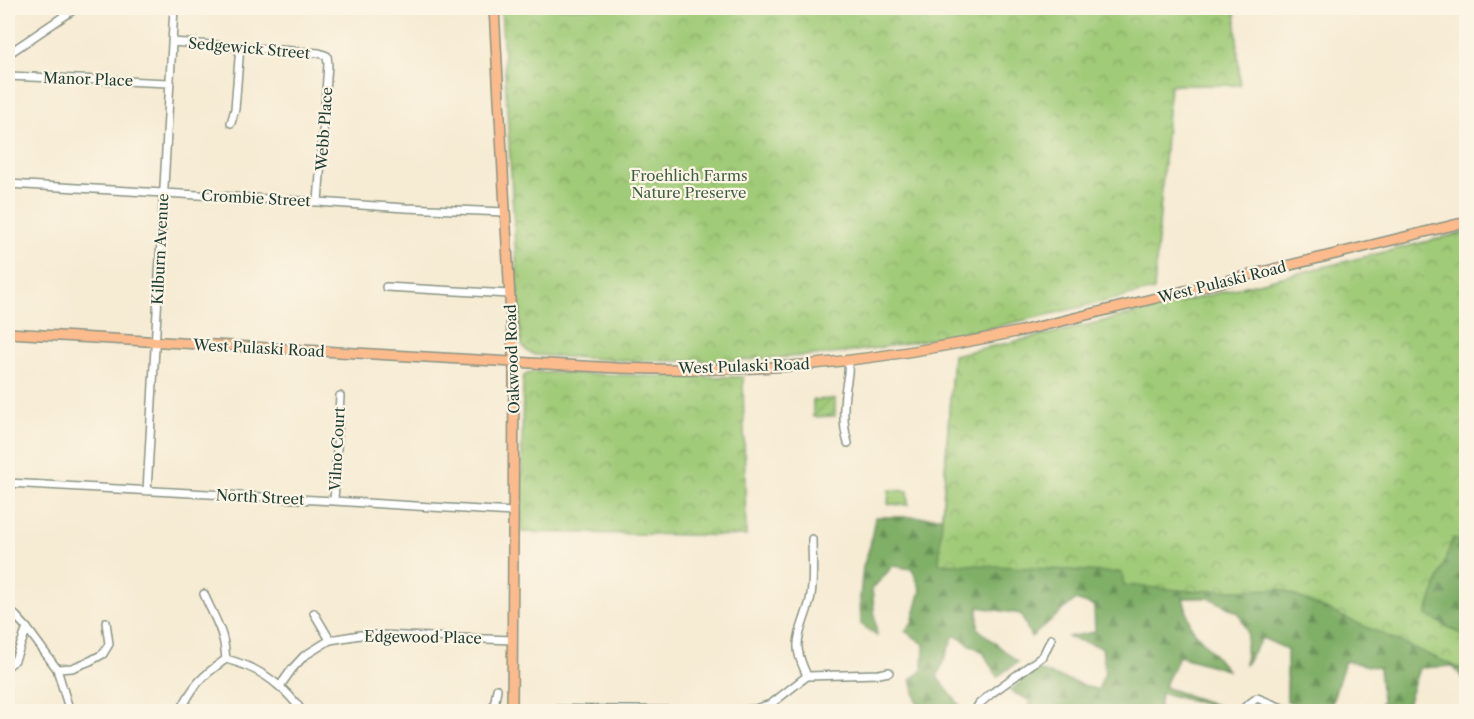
<svg xmlns="http://www.w3.org/2000/svg" width="1474" height="719" font-family="'Libre Caslon Text',serif">
<style>
.grass{fill:#a0cb78;stroke:#608456;stroke-width:1.5}
.forest{fill:url(#forest-firs);stroke:#50764e;stroke-width:1.5}
.park{fill:url(#park-crowns);stroke:#608456;stroke-width:1.5}
.garden{fill:url(#garden-furrows);stroke:#608456;stroke-width:1.5}
.lines{fill:none;stroke-linecap:round;stroke-linejoin:round}
.minor-casing{stroke:#8a9484;stroke-width:10}
.major-casing{stroke:#8a9484;stroke-width:12}
.minor{stroke:#fff;stroke-width:7}
.major{stroke:#fbbb8c;stroke-width:9}
.labels{text-anchor:middle;dominant-baseline:central;stroke-width:4.5;stroke-linejoin:round;paint-order:stroke}
.street-label{font-size:15px;fill:#1f3d34;stroke:#fcf5e5}
.park-label{font-size:15px;fill:#3f6045;stroke:#fcf5e5}
</style>
<defs>
<pattern id="forest-firs" width="22" height="20" patternUnits="userSpaceOnUse" patternTransform="scale(1.5)"><rect width="22" height="20" fill="#80af68"/><path d="M5 1l3.5 6h-7zM16 11l3.5 6h-7z" fill="#689056"/></pattern>
<pattern id="park-crowns" width="20" height="18" patternUnits="userSpaceOnUse" patternTransform="scale(1.5)"><rect width="20" height="18" fill="#a0cb78"/><path d="M2 6a3 3 0 1 1 6 0M12 15a3 3 0 1 1 6 0" fill="none" stroke="#82a663"/></pattern>
<pattern id="garden-furrows" width="10" height="10" patternUnits="userSpaceOnUse" patternTransform="scale(1.5)"><rect width="10" height="10" fill="#a0cb78"/><path d="M-1 1l2-2M0 10L10 0M9 11l2-2" fill="none" stroke="#82a663"/></pattern>
</defs>
<rect width="100%" height="100%" fill="#fcf5e5"/>
<filter id="ink" filterUnits="userSpaceOnUse"><feTurbulence type="fractalNoise" baseFrequency=".0167" numOctaves="2"/><feDisplacementMap in="SourceGraphic" scale="12" xChannelSelector="R" yChannelSelector="G"/><feConvolveMatrix kernelMatrix="1 2 1 2 8 2 1 2 1" color-interpolation-filters="sRGB"/></filter>
<filter id="wash" filterUnits="userSpaceOnUse"><feTurbulence type="fractalNoise" baseFrequency=".008" numOctaves="4" result="noise"/><feDisplacementMap in="SourceGraphic" scale="24" xChannelSelector="R" yChannelSelector="G"/><feGaussianBlur stdDeviation="1.35" result="paint"/><feColorMatrix in="noise" values="0 0 0 0 0 0 0 0 0 0 0 0 0 0 0 0 0 1.4 0 .05"/><feComposite in="paint" operator="in"/></filter>
<g filter="url(#wash)">
<rect width="100%" height="100%" fill="#f6ebd3"/>
<path class="grass" d="M 889,490 L 908,491 L 908,505 L 888,504 Z"/>
<path class="forest" d="M 1466,232 L 1466,683 L 1453,666 L 1419,668 L 1405,711 L 1377,711 L 1382,701 L 1379,668 L 1345,661 L 1329,711 L 1309,711 L 1287,701 L 1287,649 L 1262,638 L 1245,665 L 1247,632 L 1239,613 L 1210,598 L 1183,598 L 1191,627 L 1227,670 L 1179,656 L 1164,687 L 1233,711 L 1161,693 L 1159,711 L 1029,711 L 1029,700 L 1010,691 L 1035,669 L 1098,690 L 1105,672 L 1102,647 L 1067,637 L 1095,632 L 1094,606 L 1075,600 L 1031,637 L 1021,614 L 978,607 L 978,629 L 1018,662 L 997,677 L 983,652 L 954,635 L 937,677 L 964,711 L 919,711 L 911,680 L 923,669 L 924,644 L 905,631 L 912,623 L 921,590 L 912,569 L 893,566 L 872,589 L 877,636 L 861,624 L 860,597 L 863,567 L 870,546 L 875,517 L 942,517 L 953,355 L 1059,332 Z"/>
<path class="park" d="M 501,8 L 1235,8 L 1240,85 L 1170,85 L 1154,290 L 983,330 L 878,348 L 832,354 L 729,361 L 636,361 L 535,355 L 528,352 L 521,344 Z
M 1466,232 L 1466,543 L 1453,538 L 1426,615 L 1466,637 L 1466,671 L 1280,589 L 1190,591 L 1124,585 L 1122,573 L 939,563 L 953,355 L 1059,332 Z
M 532,372 L 650,376 L 743,377 L 746,536 L 521,532 L 523,378 L 525,375 Z"/>
<path class="garden" d="M 835,399 L 835,416 L 813,417 L 813,400 Z"/>
</g>
<g filter="url(#ink)">
<g class="lines">
<g class="minor-casing">
<path id="minor" d="M 172,42 L 306,52 L 319,53 L 327,56 L 328,64 L 318,202
M 8,54 L 76,8
M 8,76 L 169,83
M 231,123 L 235,109 L 240,46
M 8,184 L 318,202 L 405,208 L 505,212
M 386,287 L 509,294
M 848,443 C 843,427 843,411 845,394 C 846,382 850,372 848,360
M 8,483 L 334,501 L 513,512
M 147,491 L 174,8
M 334,501 L 340,396
M 204,594 C 210,609 220,625 223,639 C 225,646 225,652 226,659
M 8,610 L 16,616 L 27,628 L 57,669 L 70,712
M 314,613 L 330,640
M 226,659 C 245,664 265,673 280,687 C 289,694 296,703 303,712
M 8,666 L 15,660 L 27,628
M 57,669 L 72,668 L 90,661 L 103,654 L 109,644 L 106,622
M 807,676 C 803,666 797,655 798,644 C 798,630 809,611 811,595 C 814,578 812,556 812,539
M 280,686 L 292,669 L 304,656 L 330,640 L 360,635 L 378,635 L 513,640
M 512,709 L 735,711 L 755,709 L 771,704 L 807,676 L 879,674 L 889,672
M 180,712 C 193,685 202,676 226,659
M 493,712 L 497,689
M 974,712 L 979,704 L 992,693 L 1043,656 L 1051,639
M 1245,712 L 1245,707 L 1257,698 L 1292,712"/>
</g>
<g class="major-casing">
<path id="major" d="M 494,8 L 514,372 L 512,712
M 8,333 L 617,368 C 675,370 733,370 791,366 C 868,360 945,347 1021,331 L 1466,222"/>
</g>
<use href="#minor" class="minor"/>
<use href="#major" class="major"/>
</g>
</g>
<g class="labels">
<g class="street-label">
<text transform="translate(249 48) rotate(5)">Sedgewick Street</text>
<text transform="translate(88 79) rotate(2)">Manor Place</text>
<text transform="translate(324 129) rotate(-86)">Webb Place</text>
<text transform="translate(256 198) rotate(3)">Crombie Street</text>
<text transform="translate(160 249) rotate(-87)">Kilburn Avenue</text>
<text transform="translate(1222 282) rotate(-14)">West Pulaski Road</text>
<text transform="translate(259 348) rotate(3)">West Pulaski Road</text>
<text transform="translate(512 359) rotate(-92)">Oakwood Road</text>
<text transform="translate(744 366) rotate(-2)">West Pulaski Road</text>
<text transform="translate(337 449) rotate(-87)">Vilno Court</text>
<text transform="translate(260 497) rotate(3)">North Street</text>
<text transform="translate(423 637) rotate(1)">Edgewood Place</text>
</g>
<g class="park-label">
<text x="689" y="175">Froehlich Farms<tspan x="689" dy="17">Nature Preserve</tspan></text>
</g>
</g>
<rect width="1474" height="719" fill="none" stroke="#fcf5e5" stroke-width="30"/>
</svg>
